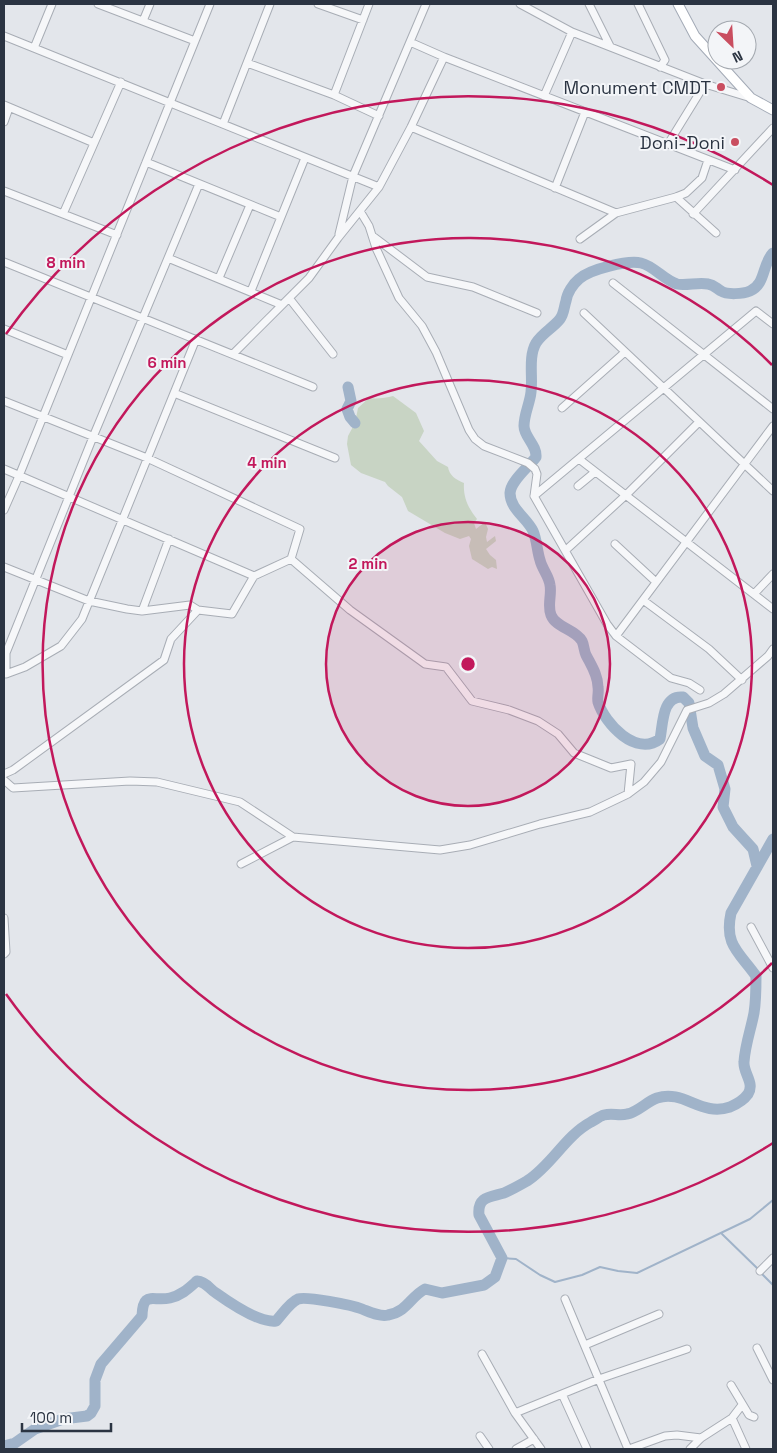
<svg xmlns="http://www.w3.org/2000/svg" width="777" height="1453" font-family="'Space Grotesk',sans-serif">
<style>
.green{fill:#c8d4c4}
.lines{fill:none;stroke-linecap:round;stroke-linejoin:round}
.stream{stroke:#a0b3c9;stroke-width:2}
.river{stroke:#a0b3c9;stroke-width:11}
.minor-casing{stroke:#a8adb5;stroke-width:9}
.major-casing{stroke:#a3aab6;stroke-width:11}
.minor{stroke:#f6f7f9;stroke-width:7}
.major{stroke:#fff;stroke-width:9}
.ring{fill:none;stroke:#c2185b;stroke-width:2.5}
.poi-dot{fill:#c94e60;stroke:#f3f5f8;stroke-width:2}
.labels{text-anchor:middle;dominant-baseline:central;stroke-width:4;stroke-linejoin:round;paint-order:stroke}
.poi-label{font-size:18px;fill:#2b3442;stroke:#f3f5f8;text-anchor:end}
.centre{fill:#c2185b;stroke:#f3f5f8;stroke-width:2.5}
.ring-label{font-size:15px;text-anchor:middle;font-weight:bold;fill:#c2185b;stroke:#f3f5f8;stroke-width:4;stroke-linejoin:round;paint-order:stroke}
</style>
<rect width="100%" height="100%" fill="#e3e6eb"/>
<path class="green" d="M 393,396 L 416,413 L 424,431 L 419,441 L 437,461 L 448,467 C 449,475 456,480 464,483 C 463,497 468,508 477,519 L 474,523 L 476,529 L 485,522 L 488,529 L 486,537 L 487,542 L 495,536 L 496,541 L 486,549 L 490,555 L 496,560 L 497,569 L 492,567 L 488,569 L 472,559 L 469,546 L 471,539 L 469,536 L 460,539 L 445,533 L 408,511 L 402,497 L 388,486 L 385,482 L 361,473 L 351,465 L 347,444 L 348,436 L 355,423 L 358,408 L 369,398 C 376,399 386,398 393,396 Z"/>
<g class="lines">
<path class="stream" d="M 722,1234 L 758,1269
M 502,1258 L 516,1259 L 540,1275 L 555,1282 L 582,1275 L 600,1267 L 618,1271 L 637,1273 L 750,1219 L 773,1200
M 761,1273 L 773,1285"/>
<path class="river" d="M 348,387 L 351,401 L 347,409 L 350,417 L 355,423
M 757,866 L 753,849 L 733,827 L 723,807 L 725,789 L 718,765 L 705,756 L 693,728 L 689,703 L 683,697 C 662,695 663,724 660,739 C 636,757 605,724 598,702 C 597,697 599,692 598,687 C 598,675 591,665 586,655 C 584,651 584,645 582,641 C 575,629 556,628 551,615 C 547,605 552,595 550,585 C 549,576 542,569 540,560 C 537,551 537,540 533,531 C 527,518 510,509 510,493 C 511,480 529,467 536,457 C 537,445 524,437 524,426 C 524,414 530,403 531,392 C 533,377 528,357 536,343 C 542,333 553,328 560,319 C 564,314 564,307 566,301 C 567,293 573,284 579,279 C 590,269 628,260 641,263 C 654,266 664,280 677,284 C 686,286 698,282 708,284 C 714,285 716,288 721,291 C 727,295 743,294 750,291 C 766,284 762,264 773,253
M 4,1446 L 15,1443 L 35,1429 L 63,1419 L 87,1416 L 91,1413 L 95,1406 L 95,1380 L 101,1364 L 142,1316 C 143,1290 153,1302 170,1298 C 182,1295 189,1288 197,1281 C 207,1282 209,1289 216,1293 C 230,1303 260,1323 276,1321 C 282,1315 289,1303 298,1299 C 306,1296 352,1305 362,1309 C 370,1312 380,1317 388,1315 C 408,1311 410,1297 425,1289 L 442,1293 L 484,1285 L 495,1277 L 502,1258 L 479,1215 C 477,1196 491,1197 504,1193 C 511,1190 520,1185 527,1181 C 552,1165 565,1136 591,1122 C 595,1120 600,1116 604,1115 C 612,1113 620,1116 627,1114 C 638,1112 646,1102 657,1098 C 684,1089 701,1117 730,1107 C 737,1104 743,1101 748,1094 C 755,1083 743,1073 744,1062 C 745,1045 751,1029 754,1013 C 756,1001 756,988 756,976 C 739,952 724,945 731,913 L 773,839"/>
<g class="minor-casing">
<path id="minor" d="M 98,4 L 195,41
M 318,4 L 363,20
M 520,4 L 572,32 L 705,84 L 751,98
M 589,4 L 610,46
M 638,4 L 665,60 L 660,67
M 143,21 L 150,4
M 4,36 L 379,187
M 410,42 L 444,57 L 735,170
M 34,48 L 52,4
M 247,63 L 334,95 L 379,116
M 334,95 L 369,4
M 544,96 L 572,32
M 4,105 L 94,143
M 4,122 L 9,108
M 223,124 L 270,4
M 411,127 L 616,213
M 668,144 L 705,84
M 146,162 L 281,217
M 555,188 L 585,112
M 4,191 L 117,235
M 676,197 L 716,233
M 360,211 L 369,226 L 376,248 L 399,298 L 422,326 L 436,352 L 469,430 L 475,439 L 484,446 L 528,463 L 535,469 L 537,474 L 534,496 L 607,624 L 616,636 L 671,678 L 689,683 L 700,690
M 63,214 L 121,82
M 693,214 L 773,128
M 339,234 L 353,176 L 426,4
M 374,237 L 427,277 L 473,287 L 537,313
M 580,239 L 616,213 L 676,197 L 686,193 L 702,178 L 708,160
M 168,258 L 282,305
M 4,262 L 313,387
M 219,278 L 250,205
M 613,283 L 773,409
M 251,291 L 305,158
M 289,298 L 333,354
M 584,313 L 773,491
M 4,329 L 68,355
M 233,354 L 309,278 L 338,238 L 379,187 L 411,127 L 444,57
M 174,393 L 335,458
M 4,401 L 147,458 L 300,529 L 291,559
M 562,408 L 625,352
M 579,459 L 773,609
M 4,469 L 254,576 L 291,559 L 350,610 L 425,664 L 446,667 L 472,701 L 509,710 L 538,721 L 558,734 L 574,753 L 611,768 L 631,764 L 628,794 L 590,812 L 540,824 L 470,845 L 440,850 L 293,837 L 240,802 L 157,782 L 130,781 L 13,788 L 4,780
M 578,486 L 595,472
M 534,496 L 756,311 L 773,324
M 4,510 L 19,476 L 210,4
M 615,544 L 656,582
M 566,550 L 626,495 L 699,422
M 4,567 L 89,601 L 127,609 L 142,611 L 190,605 L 198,610
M 754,594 L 773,574
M 643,600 L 709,649 L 742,680
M 142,611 L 169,539
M 616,636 L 773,426
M 4,673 L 6,674 L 25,667 L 61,646 L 82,619 L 196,339
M 6,674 L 6,653 L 93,437 L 199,184
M 4,774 L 13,770 L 164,660 L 171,639 L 198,610 L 232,614 L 254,576
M 628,794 L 644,782 L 661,762 L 687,710 L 709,703 L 724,694 L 768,656 L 773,649
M 241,864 L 293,837
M 4,918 L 6,952 L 4,954
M 751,927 L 773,968
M 760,1271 L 773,1258
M 565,1299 L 628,1449
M 585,1345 L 659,1314
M 757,1348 L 773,1380
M 482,1354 L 515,1413 L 541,1449
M 731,1385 L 749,1415 L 754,1417
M 562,1394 L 587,1449
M 515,1413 L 599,1379 L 687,1349
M 732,1418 L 746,1449
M 480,1436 L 489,1449
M 516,1449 L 534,1439
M 629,1449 L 665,1436 L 677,1435 L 701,1438
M 690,1449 L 701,1438 L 732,1418 L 742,1405"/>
</g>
<g class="major-casing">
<path id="major" d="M 678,4 L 695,36 L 751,98 L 773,110"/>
</g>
<use href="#minor" class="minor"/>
<use href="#major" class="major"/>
</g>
<circle cx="468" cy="664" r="142" fill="#c2185b" fill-opacity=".12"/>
<g class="ring">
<circle cx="468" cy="664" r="142"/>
<circle cx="468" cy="664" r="284"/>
<path d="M772 963A426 426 0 1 1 772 365"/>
<path d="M773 1143A568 568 0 0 1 6 994M6 334A568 568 0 0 1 773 185"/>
</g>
<g class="poi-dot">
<circle cx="721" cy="87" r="5"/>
<circle cx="735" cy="142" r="5"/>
</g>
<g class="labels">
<g class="poi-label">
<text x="711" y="87">Monument CMDT</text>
<text x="725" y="142">Doni-Doni</text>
</g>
</g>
<circle cx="468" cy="664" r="8" class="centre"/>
<g class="ring-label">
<text x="66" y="268">8 min</text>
<text x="167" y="368">6 min</text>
<text x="267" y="468">4 min</text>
<text x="368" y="569">2 min</text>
</g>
<rect width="777" height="1453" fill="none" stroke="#2b3442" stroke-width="10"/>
<g transform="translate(732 45) rotate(155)"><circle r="24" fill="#f3f5f8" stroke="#a3a8af"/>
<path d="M0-4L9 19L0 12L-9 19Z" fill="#c94e60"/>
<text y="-8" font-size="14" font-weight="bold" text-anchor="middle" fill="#2b3442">N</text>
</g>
<path d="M22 1423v8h89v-8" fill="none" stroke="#2b3442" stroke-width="2.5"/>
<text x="30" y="1423" font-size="15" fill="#2b3442" stroke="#f3f5f8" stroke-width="4" paint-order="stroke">100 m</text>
</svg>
